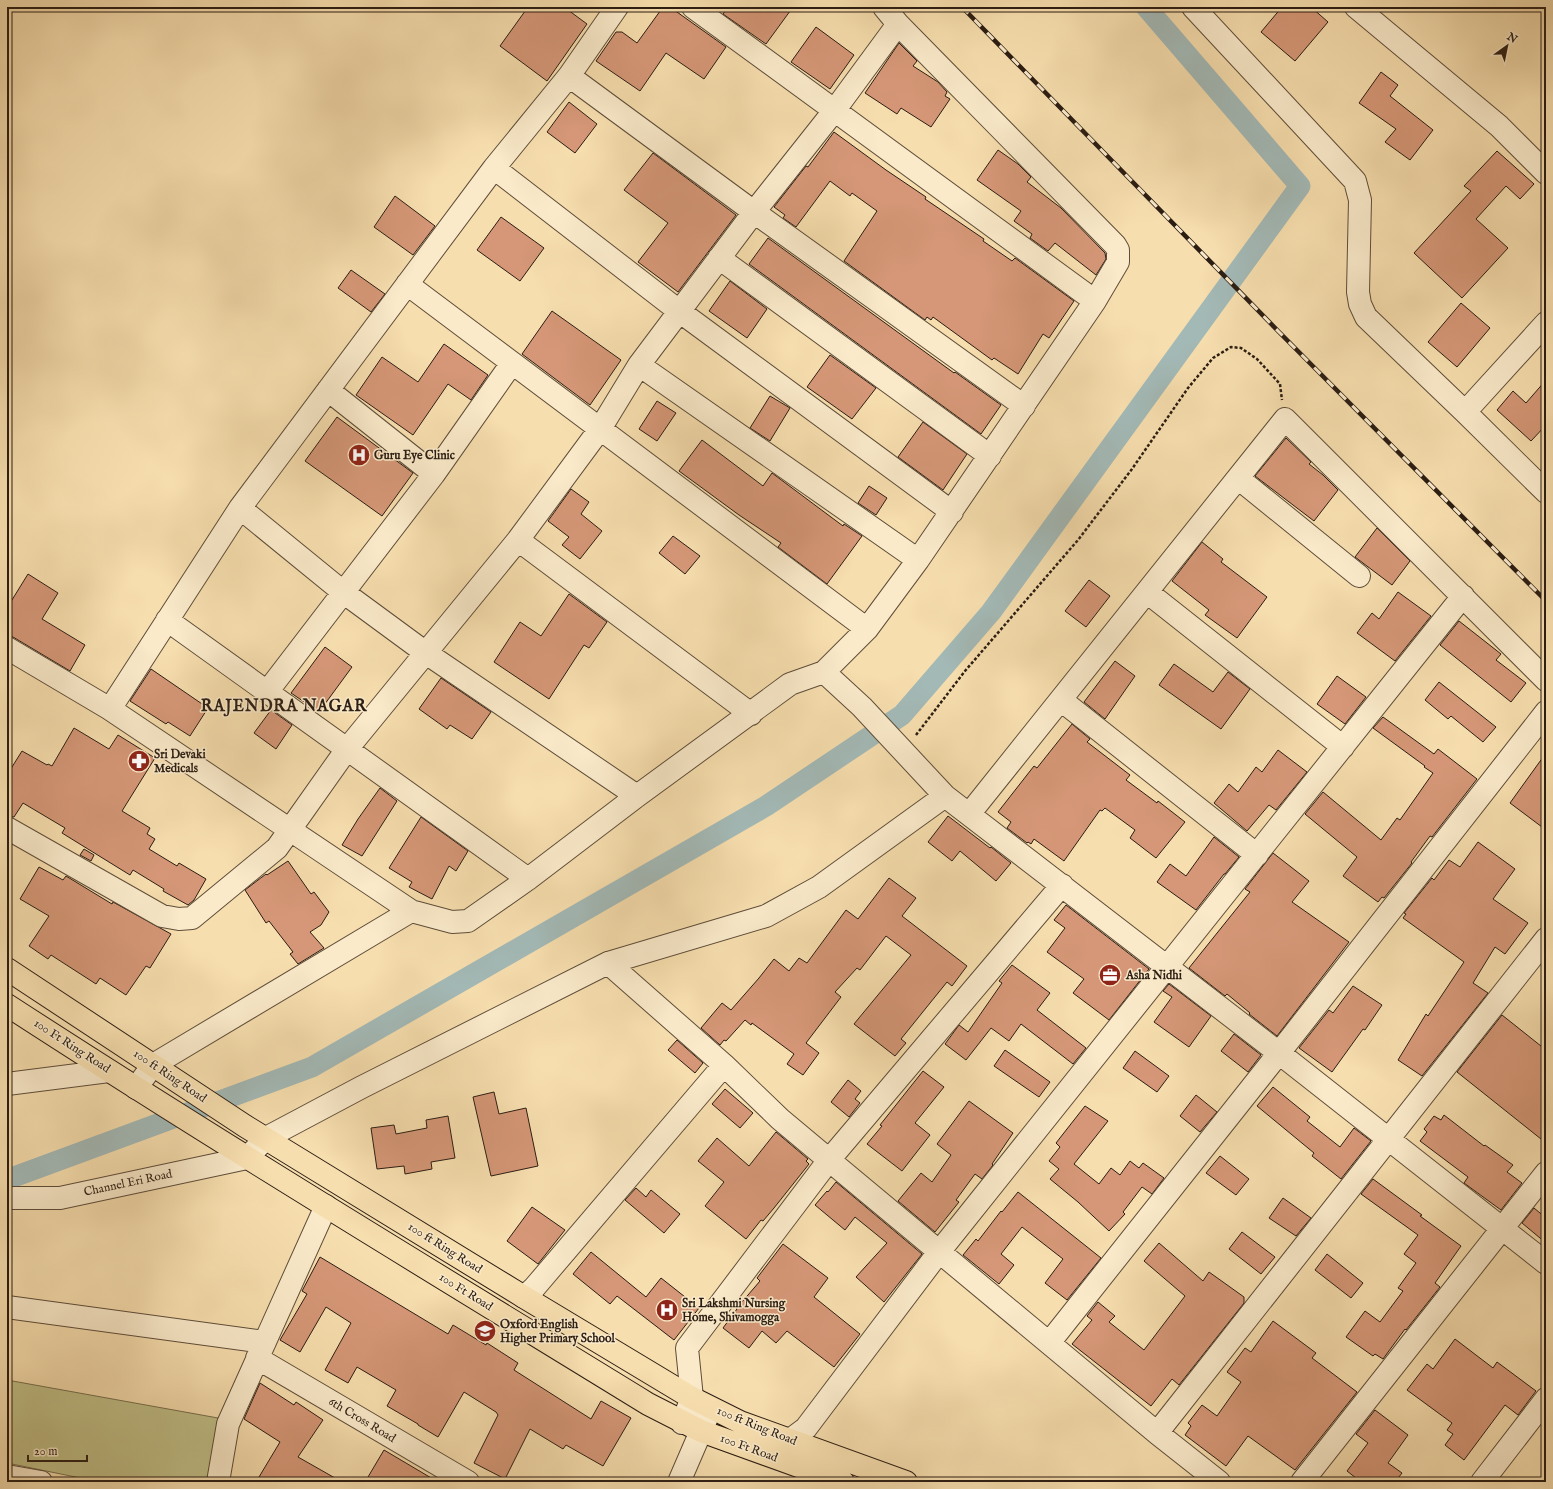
<svg xmlns="http://www.w3.org/2000/svg" width="1553" height="1489" font-family="'IM FELL English',serif">
<style>
.green{fill:#c1c088;stroke:#766e4e}
.lines{fill:none;stroke-linecap:round;stroke-linejoin:round}
.canal{stroke:#a3b9b6;stroke-width:21}
.building{fill:#d59777;stroke:#2b1d13}
.minor-casing{stroke:#5e4d3a;stroke-width:24}
.primary-casing{stroke:#2b1d13;stroke-width:24}
.path{stroke:#2b1d13;stroke-width:2.5;stroke-dasharray:3 2;stroke-linecap:butt}
.minor{stroke:#faeaca;stroke-width:22}
.primary{stroke:#f7deae;stroke-width:22}
.rail-casing{stroke:#2b1d13;stroke-width:4.5}
.rail{stroke:#faeaca;stroke-width:3;stroke-dasharray:9;stroke-linecap:butt}
.labels{text-anchor:middle;dominant-baseline:central;stroke-width:3;stroke-linejoin:round;paint-order:stroke}
.poi-label{font-size:12px;font-weight:bold;fill:#2b1d13;stroke:#faeaca;text-anchor:start}
.street-label{font-size:12px;fill:#2b1d13;stroke:#faeaca}
.district-label{font-size:16px;font-weight:bold;letter-spacing:1px;fill:#2b1d13;stroke:#faeaca}
</style>
<rect width="100%" height="100%" fill="#f7deae"/>
<filter id="stains"><feTurbulence type="fractalNoise" baseFrequency=".005" numOctaves="4"/><feColorMatrix values="0 0 0 0 .2 0 0 0 0 .09 0 0 0 0 .02 0 0 0 .5 -.17"/></filter>
<radialGradient id="worn" r=".72"><stop offset=".6" stop-color="#630" stop-opacity="0"/><stop offset="1" stop-color="#630" stop-opacity=".3"/></radialGradient>
<path class="green" d="M 7,1380 L 218,1418 L 207,1482 L 100,1482 L 7,1463 Z"/>
<g class="lines">
<path class="canal" d="M 7,1176 L 11,1178 L 312,1067 L 766,806 L 902,715 L 991,612 L 1300,186 L 1146,7"/>
</g>
<path class="building" d="M 528,7 L 564,7 L 587,24 L 547,81 L 500,46 Z
M 663,7 L 670,7 L 726,47 L 704,79 L 666,53 L 640,91 L 596,61 L 616,32 L 622,32 L 637,43 Z
M 728,7 L 793,7 L 766,44 L 723,14 Z
M 1282,7 L 1311,7 L 1328,22 L 1295,61 L 1261,32 Z
M 816,27 L 854,55 L 830,89 L 791,62 Z
M 899,43 L 917,61 L 913,66 L 938,82 L 947,92 L 945,96 L 950,99 L 931,127 L 901,108 L 897,114 L 865,93 Z
M 1381,72 L 1398,85 L 1390,96 L 1433,130 L 1410,160 L 1385,142 L 1396,129 L 1359,103 Z
M 569,102 L 597,124 L 575,153 L 547,132 Z
M 834,132 L 886,170 L 926,197 L 925,199 L 984,239 L 983,241 L 1012,261 L 1015,258 L 1074,301 L 1049,338 L 1043,334 L 1018,374 L 994,358 L 992,360 L 933,317 L 931,320 L 927,317 L 925,320 L 844,261 L 877,211 L 852,193 L 850,196 L 830,181 L 796,227 L 783,218 L 785,215 L 774,207 L 806,166 L 808,167 Z
M 998,150 L 1018,164 L 1031,177 L 1027,182 L 1061,208 L 1105,253 L 1106,259 L 1096,275 L 1055,243 L 1048,251 L 1030,238 L 1032,234 L 1014,221 L 1021,211 L 977,180 Z
M 1497,151 L 1534,184 L 1520,199 L 1506,186 L 1476,219 L 1508,248 L 1462,298 L 1414,253 L 1471,191 L 1464,186 Z
M 653,153 L 736,215 L 678,292 L 638,262 L 668,223 L 624,190 Z
M 395,196 L 435,226 L 413,255 L 374,227 Z
M 501,217 L 544,248 L 520,281 L 477,250 Z
M 768,238 L 954,373 L 955,372 L 1001,405 L 981,434 L 749,264 Z
M 351,270 L 385,294 L 371,312 L 338,288 Z
M 730,281 L 767,309 L 747,338 L 709,311 Z
M 1461,303 L 1490,328 L 1457,367 L 1428,342 Z
M 552,311 L 621,360 L 590,405 L 522,354 Z
M 444,344 L 488,375 L 471,400 L 448,384 L 413,435 L 356,395 L 382,357 L 418,382 Z
M 830,355 L 876,388 L 852,419 L 807,387 Z
M 1546,380 L 1546,425 L 1531,441 L 1497,410 L 1513,391 L 1526,403 Z
M 770,396 L 790,408 L 770,441 L 750,428 Z
M 657,401 L 676,413 L 657,441 L 639,429 Z
M 337,417 L 413,473 L 382,516 L 305,461 Z
M 923,422 L 967,454 L 943,490 L 898,457 Z
M 1286,438 L 1311,462 L 1309,464 L 1323,475 L 1338,490 L 1314,521 L 1255,476 Z
M 702,440 L 763,486 L 772,473 L 843,526 L 844,524 L 862,536 L 827,584 L 778,547 L 781,543 L 739,515 L 679,471 Z
M 869,486 L 887,498 L 876,515 L 858,503 Z
M 571,489 L 589,502 L 581,514 L 602,531 L 580,559 L 562,545 L 569,537 L 548,521 Z
M 1377,528 L 1410,561 L 1392,585 L 1355,557 Z
M 673,536 L 700,556 L 685,574 L 659,553 Z
M 1202,542 L 1223,559 L 1221,562 L 1267,597 L 1237,638 L 1205,615 L 1209,610 L 1172,581 Z
M 28,574 L 58,593 L 42,619 L 85,645 L 70,671 L 13,637 L 7,636 L 7,608 Z
M 1089,580 L 1110,596 L 1086,627 L 1065,611 Z
M 1398,592 L 1431,616 L 1395,661 L 1357,633 L 1372,613 L 1379,619 Z
M 569,594 L 607,622 L 589,648 L 584,645 L 549,699 L 494,662 L 520,622 L 541,636 Z
M 1459,621 L 1501,654 L 1496,660 L 1526,683 L 1511,702 L 1440,645 Z
M 325,647 L 352,667 L 319,712 L 291,693 Z
M 1115,661 L 1135,676 L 1105,719 L 1084,702 Z
M 1174,664 L 1213,692 L 1228,672 L 1250,689 L 1221,729 L 1159,685 Z
M 151,669 L 208,708 L 190,736 L 168,722 L 166,724 L 130,701 Z
M 1337,676 L 1366,697 L 1345,724 L 1317,704 Z
M 441,678 L 491,712 L 472,739 L 450,725 L 447,729 L 419,709 Z
M 1439,682 L 1496,727 L 1483,742 L 1451,716 L 1448,719 L 1425,700 Z
M 271,710 L 292,725 L 276,749 L 254,733 Z
M 1383,717 L 1434,754 L 1438,749 L 1477,779 L 1432,837 L 1430,836 L 1411,862 L 1412,863 L 1384,898 L 1382,897 L 1378,902 L 1343,876 L 1357,857 L 1305,814 L 1323,792 L 1381,840 L 1397,818 L 1400,820 L 1433,773 L 1424,767 L 1425,766 L 1373,728 Z
M 1072,724 L 1090,739 L 1087,742 L 1130,775 L 1126,780 L 1157,803 L 1158,801 L 1185,822 L 1156,858 L 1130,838 L 1135,830 L 1105,808 L 1102,811 L 1100,810 L 1064,861 L 1034,839 L 1031,844 L 1028,842 L 1027,843 L 1007,828 L 1011,822 L 998,812 L 1034,766 L 1037,768 Z
M 74,728 L 109,749 L 118,735 L 155,758 L 122,811 L 150,828 L 147,834 L 155,839 L 149,849 L 177,866 L 179,863 L 206,879 L 194,900 L 188,905 L 163,891 L 164,889 L 133,870 L 130,875 L 62,833 L 65,828 L 23,803 L 14,817 L 7,816 L 7,775 L 22,751 L 47,765 L 48,764 L 52,766 Z
M 1278,750 L 1307,772 L 1276,810 L 1269,805 L 1247,831 L 1214,803 L 1229,784 L 1238,792 L 1256,767 L 1262,772 Z
M 1546,753 L 1546,830 L 1510,803 Z
M 380,788 L 397,801 L 362,856 L 342,845 L 358,819 Z
M 948,816 L 990,848 L 991,847 L 1011,863 L 996,881 L 960,851 L 952,861 L 928,842 Z
M 421,817 L 468,851 L 456,871 L 449,866 L 432,899 L 409,887 L 412,882 L 389,868 Z
M 1214,837 L 1239,857 L 1225,874 L 1224,874 L 1196,910 L 1157,882 L 1170,864 L 1186,876 Z
M 1478,842 L 1515,869 L 1493,899 L 1528,923 L 1505,954 L 1495,947 L 1473,983 L 1488,993 L 1422,1076 L 1398,1060 L 1426,1014 L 1428,1016 L 1464,962 L 1403,918 L 1406,914 L 1404,913 L 1432,878 L 1434,880 L 1449,860 L 1460,867 Z
M 84,849 L 94,855 L 91,861 L 80,855 Z
M 1273,853 L 1309,881 L 1292,902 L 1349,942 L 1277,1036 L 1249,1014 L 1250,1013 L 1227,994 L 1225,996 L 1189,968 L 1250,892 L 1245,889 Z
M 288,861 L 311,894 L 314,892 L 329,912 L 321,925 L 310,932 L 324,948 L 298,964 L 290,954 L 293,952 L 269,921 L 266,923 L 245,890 L 266,874 L 267,875 Z
M 39,867 L 63,880 L 66,876 L 112,904 L 113,902 L 171,934 L 150,968 L 146,966 L 126,995 L 100,978 L 96,984 L 51,955 L 48,959 L 29,946 L 49,916 L 20,899 Z
M 889,878 L 916,898 L 902,916 L 967,966 L 952,986 L 947,982 L 901,1039 L 906,1043 L 895,1056 L 854,1024 L 911,955 L 886,936 L 860,970 L 857,968 L 835,992 L 841,997 L 806,1043 L 819,1053 L 803,1075 L 787,1064 L 794,1054 L 752,1023 L 751,1025 L 745,1020 L 726,1041 L 724,1040 L 720,1045 L 701,1028 L 722,1003 L 731,1010 L 759,978 L 774,959 L 789,971 L 799,958 L 807,963 L 846,910 L 858,919 Z
M 1066,905 L 1149,969 L 1109,1020 L 1073,993 L 1084,979 L 1047,952 L 1065,928 L 1054,920 Z
M 1012,965 L 1050,993 L 1037,1010 L 1086,1048 L 1073,1064 L 1021,1024 L 1009,1041 L 991,1028 L 966,1060 L 945,1044 L 959,1025 L 968,1032 L 1002,983 L 999,981 Z
M 1169,984 L 1211,1016 L 1189,1047 L 1154,1022 L 1172,997 L 1163,991 Z
M 1353,986 L 1382,1005 L 1365,1030 L 1363,1029 L 1332,1072 L 1299,1048 L 1329,1010 L 1333,1013 Z
M 1502,1015 L 1546,1050 L 1546,1143 L 1457,1072 Z
M 1234,1034 L 1261,1055 L 1248,1072 L 1221,1051 Z
M 677,1040 L 703,1063 L 695,1073 L 668,1050 Z
M 1005,1050 L 1050,1082 L 1039,1097 L 994,1066 Z
M 1135,1051 L 1169,1076 L 1157,1092 L 1123,1068 Z
M 923,1071 L 944,1087 L 915,1123 L 930,1135 L 902,1171 L 867,1144 L 882,1126 L 880,1125 Z
M 848,1080 L 861,1091 L 855,1099 L 860,1103 L 849,1117 L 831,1102 Z
M 1273,1087 L 1310,1117 L 1307,1121 L 1340,1147 L 1354,1128 L 1371,1141 L 1341,1179 L 1312,1156 L 1314,1153 L 1257,1106 Z
M 725,1089 L 753,1113 L 740,1128 L 712,1104 Z
M 494,1092 L 499,1114 L 526,1108 L 538,1166 L 491,1176 L 473,1097 Z
M 1196,1095 L 1217,1112 L 1200,1132 L 1180,1116 Z
M 969,1101 L 1013,1133 L 992,1164 L 993,1165 L 982,1179 L 975,1174 L 956,1200 L 959,1202 L 935,1232 L 898,1201 L 921,1173 L 932,1182 L 951,1155 L 937,1144 Z
M 1085,1106 L 1108,1121 L 1074,1164 L 1099,1184 L 1111,1168 L 1120,1175 L 1130,1161 L 1139,1168 L 1143,1163 L 1164,1178 L 1152,1194 L 1142,1187 L 1123,1212 L 1125,1214 L 1109,1231 L 1078,1202 L 1050,1179 L 1059,1169 L 1049,1161 L 1060,1147 L 1056,1143 Z
M 1444,1115 L 1484,1146 L 1485,1145 L 1513,1165 L 1507,1172 L 1522,1183 L 1501,1210 L 1464,1183 L 1468,1177 L 1420,1141 L 1427,1132 L 1424,1129 L 1434,1116 L 1441,1120 Z
M 448,1116 L 455,1158 L 431,1162 L 432,1169 L 405,1174 L 404,1166 L 377,1169 L 371,1128 L 394,1125 L 396,1134 L 427,1128 L 426,1120 Z
M 776,1132 L 808,1159 L 806,1161 L 809,1164 L 774,1208 L 763,1221 L 761,1220 L 746,1239 L 705,1206 L 724,1182 L 698,1161 L 717,1138 L 749,1166 Z
M 1220,1156 L 1249,1179 L 1236,1195 L 1206,1173 Z
M 1373,1179 L 1422,1215 L 1420,1216 L 1461,1246 L 1435,1283 L 1440,1287 L 1406,1330 L 1405,1329 L 1383,1359 L 1375,1354 L 1373,1356 L 1346,1337 L 1365,1311 L 1380,1322 L 1403,1291 L 1398,1288 L 1416,1263 L 1404,1254 L 1418,1235 L 1361,1194 Z
M 836,1182 L 922,1254 L 884,1302 L 856,1277 L 887,1243 L 855,1217 L 845,1230 L 815,1205 L 827,1191 L 828,1192 Z
M 636,1188 L 646,1197 L 651,1190 L 680,1214 L 664,1233 L 625,1200 Z
M 1018,1192 L 1101,1258 L 1067,1300 L 1045,1283 L 1063,1259 L 1022,1227 L 1001,1254 L 1014,1265 L 999,1284 L 963,1255 L 976,1239 L 978,1241 L 1001,1211 L 1002,1212 Z
M 1283,1198 L 1311,1218 L 1296,1236 L 1269,1218 Z
M 532,1207 L 565,1230 L 538,1264 L 507,1241 Z
M 1534,1208 L 1546,1218 L 1546,1243 L 1522,1223 Z
M 1242,1232 L 1275,1257 L 1261,1274 L 1229,1249 Z
M 1159,1243 L 1203,1281 L 1209,1272 L 1244,1297 L 1244,1303 L 1179,1385 L 1172,1379 L 1151,1406 L 1072,1344 L 1092,1320 L 1087,1316 L 1098,1302 L 1115,1316 L 1109,1322 L 1144,1350 L 1185,1296 L 1144,1261 Z
M 783,1244 L 828,1278 L 814,1297 L 860,1334 L 834,1367 L 787,1331 L 776,1343 L 762,1331 L 749,1348 L 723,1328 L 737,1309 L 736,1309 L 760,1281 L 757,1278 Z
M 591,1252 L 646,1297 L 661,1278 L 699,1308 L 674,1340 L 617,1296 L 610,1304 L 573,1274 Z
M 1327,1254 L 1363,1283 L 1351,1298 L 1315,1270 Z
M 320,1257 L 448,1334 L 453,1325 L 486,1345 L 487,1343 L 518,1363 L 514,1370 L 591,1419 L 601,1401 L 631,1418 L 603,1466 L 566,1445 L 563,1449 L 530,1429 L 505,1479 L 474,1463 L 498,1415 L 496,1412 L 464,1392 L 438,1437 L 418,1425 L 418,1424 L 387,1406 L 396,1390 L 357,1367 L 348,1383 L 325,1370 L 351,1323 L 326,1307 L 300,1352 L 280,1340 L 307,1294 L 302,1291 Z
M 1273,1321 L 1316,1353 L 1312,1358 L 1357,1392 L 1295,1470 L 1248,1436 L 1226,1466 L 1185,1435 L 1191,1426 L 1188,1423 L 1202,1405 L 1217,1416 L 1241,1382 L 1227,1372 L 1245,1348 L 1251,1352 Z
M 1455,1339 L 1493,1368 L 1497,1362 L 1536,1391 L 1518,1415 L 1505,1405 L 1464,1460 L 1445,1445 L 1453,1434 L 1447,1430 L 1452,1423 L 1407,1390 L 1427,1364 L 1433,1369 Z
M 260,1383 L 294,1405 L 296,1402 L 323,1420 L 298,1457 L 342,1482 L 256,1482 L 280,1442 L 244,1419 Z
M 1375,1410 L 1408,1435 L 1388,1463 L 1402,1473 L 1395,1482 L 1361,1482 L 1347,1471 L 1368,1443 L 1356,1434 Z
M 384,1450 L 438,1482 L 365,1482 Z"/>
<g class="lines">
<g class="minor-casing">
<path id="minor" d="M 693,7 L 1095,301
M 1193,7 L 1355,181 L 1360,200 L 1358,292 L 1360,304 L 1366,317 L 1465,412 L 1546,492
M 1356,7 L 1499,126 L 1546,173
M 569,76 L 754,212 L 1024,406
M 494,168 L 679,311 L 952,512
M 719,258 L 990,456
M 407,284 L 867,629
M 639,365 L 918,560
M 328,390 L 434,474
M 1465,412 L 1546,323
M 1238,478 L 1359,576
M 240,508 L 343,592 L 426,653 L 637,796
M 518,540 L 751,714
M 1147,592 L 1343,747
M 167,620 L 528,879
M 7,648 L 110,709 L 240,508 L 494,168 L 569,76 L 617,7
M 824,672 L 862,707 L 945,796 L 1279,1053 L 1546,1263
M 267,692 L 434,474 L 512,363
M 1061,700 L 1257,855
M 110,709 L 411,911 L 153,1065 L 136,1088
M 970,813 L 1285,419 L 1546,680
M 7,828 L 162,916 L 179,919 L 192,918 L 277,848 L 347,749 L 518,540 L 600,429 L 639,365 L 754,212 L 834,111 L 898,24
M 411,911 L 452,922 L 468,921 L 528,879 L 637,796 L 790,684 L 824,672 L 867,629 L 918,560 L 1095,301 L 1118,262 L 1118,250 L 1115,245 L 898,24 L 884,7
M 608,963 L 766,916 L 819,887 L 945,796
M 7,1084 L 109,1071
M 7,1198 L 60,1198 L 247,1158 L 266,1138 L 362,1087 L 608,963 L 724,1065 L 780,1119 L 829,1160 L 1157,1433 L 1219,1482
M 524,1297 L 534,1288 L 724,1065
M 7,1307 L 265,1342
M 1049,1343 L 1279,1053 L 1546,712
M 257,1358 L 468,1482
M 682,1423 L 692,1398 L 687,1348 L 829,1160 L 1062,885
M 1157,1433 L 1546,939
M 790,1440 L 806,1428 L 939,1252 L 1463,596
M 7,1476 L 41,1482
M 218,1482 L 228,1424 L 326,1206
M 679,1482 L 711,1408
M 1302,1482 L 1546,1173
M 1482,1482 L 1546,1399"/>
</g>
<g class="primary-casing">
<path id="primary" d="M 7,969 L 245,1126 L 524,1297 L 692,1398 L 740,1422 L 906,1482
M 7,1005 C 218,1142 433,1272 648,1404 L 701,1431 L 843,1482"/>
</g>
<path class="path" d="M 916,735 L 965,671 L 1078,540 L 1132,469 L 1188,388 L 1213,358 L 1231,347 L 1241,348 L 1257,359 L 1280,384 L 1282,400"/>
<use href="#minor" class="minor"/>
<use href="#primary" class="primary"/>
<g class="rail-casing">
<path id="rail" d="M 962,7 L 1279,332 L 1546,601"/>
</g>
<use href="#rail" class="rail"/>
</g>
<defs>
<g id="hospital-disc" transform="scale(1.15)"><circle r="9.5" fill="#8f2418" stroke="#faeaca"/><path d="M-5-5h3v3.5h4V-5h3V5h-3V1.5h-4V5h-3Z" fill="#fff"/></g>
<g id="pharmacy-disc" transform="scale(1.15)"><circle r="9.5" fill="#8f2418" stroke="#faeaca"/><path d="M-2-6h4v4h4v4h-4v4h-4v-4h-4v-4h4Z" fill="#fff"/></g>
<g id="office-disc" transform="scale(1.15)"><circle r="9.5" fill="#8f2418" stroke="#faeaca"/><path d="M-6-3h4V-5.5h4V-3h4V5H-6ZM-1-4.5V-3h2v-1.5ZM-6 0V1H6V0Z" fill="#fff"/></g>
<g id="school-disc" transform="scale(1.15)"><circle r="9.5" fill="#8f2418" stroke="#faeaca"/><path d="M0-5L7-2L0 1L-7-2ZM-4 1L0 2.5L4 1V4Q0 6-4 4Z" fill="#fff"/></g>
</defs>
<g fill-rule="evenodd">
<use href="#hospital-disc" x="359" y="455"/>
<use href="#pharmacy-disc" x="139" y="761"/>
<use href="#office-disc" x="1110" y="975"/>
<use href="#hospital-disc" x="667" y="1310"/>
<use href="#school-disc" x="485" y="1331"/>
</g>
<g class="labels">
<g class="poi-label">
<text x="374" y="455">Guru Eye Clinic</text>
<text x="154" y="754">Sri Devaki<tspan x="154" dy="14">Medicals</tspan></text>
<text x="1126" y="975">Asha Nidhi</text>
<text x="682" y="1303">Sri Lakshmi Nursing<tspan x="682" dy="14">Home, Shivamogga</tspan></text>
<text x="500" y="1324">Oxford English<tspan x="500" dy="14">Higher Primary School</tspan></text>
</g>
<g class="street-label">
<text transform="translate(72 1046) rotate(33)">100 Ft Ring Road</text>
<text transform="translate(170 1076) rotate(34)">100 ft Ring Road</text>
<text transform="translate(128 1183) rotate(-12)">Channel Eri Road</text>
<text transform="translate(445 1248) rotate(32)">100 ft Ring Road</text>
<text transform="translate(466 1292) rotate(32)">100 Ft Road</text>
<text transform="translate(362 1420) rotate(31)">6th Cross Road</text>
<text transform="translate(757 1426) rotate(22)">100 ft Ring Road</text>
<text transform="translate(749 1448) rotate(20)">100 Ft Road</text>
</g>
<g class="district-label">
<text x="284" y="707">RAJENDRA NAGAR</text>
</g>
</g>
<rect width="1553" height="1489" fill="none" stroke="#f7deae" stroke-width="24"/>
<rect x="8" y="8" width="1537" height="1473" fill="none" stroke="#2b1d13" stroke-width="2"/>
<rect x="12" y="12" width="1529" height="1465" fill="none" stroke="#2b1d13"/>
<g transform="translate(1507 46) rotate(33)" stroke="#faeaca" stroke-width="3" paint-order="stroke">
<path d="M0-3L7 15L0 10L-7 15Z" fill="#2b1d13"/>
<text y="-6" font-size="11" font-weight="bold" text-anchor="middle" fill="#2b1d13">N</text>
</g>
<path d="M28 1455v6h59v-6" fill="none" stroke="#2b1d13" stroke-width="2"/>
<text x="34" y="1455" font-size="12" fill="#2b1d13" stroke="#faeaca" stroke-width="3" paint-order="stroke">20 m</text>
<rect width="100%" height="100%" filter="url(#stains)"/>
<rect width="100%" height="100%" fill="url(#worn)"/>
</svg>
